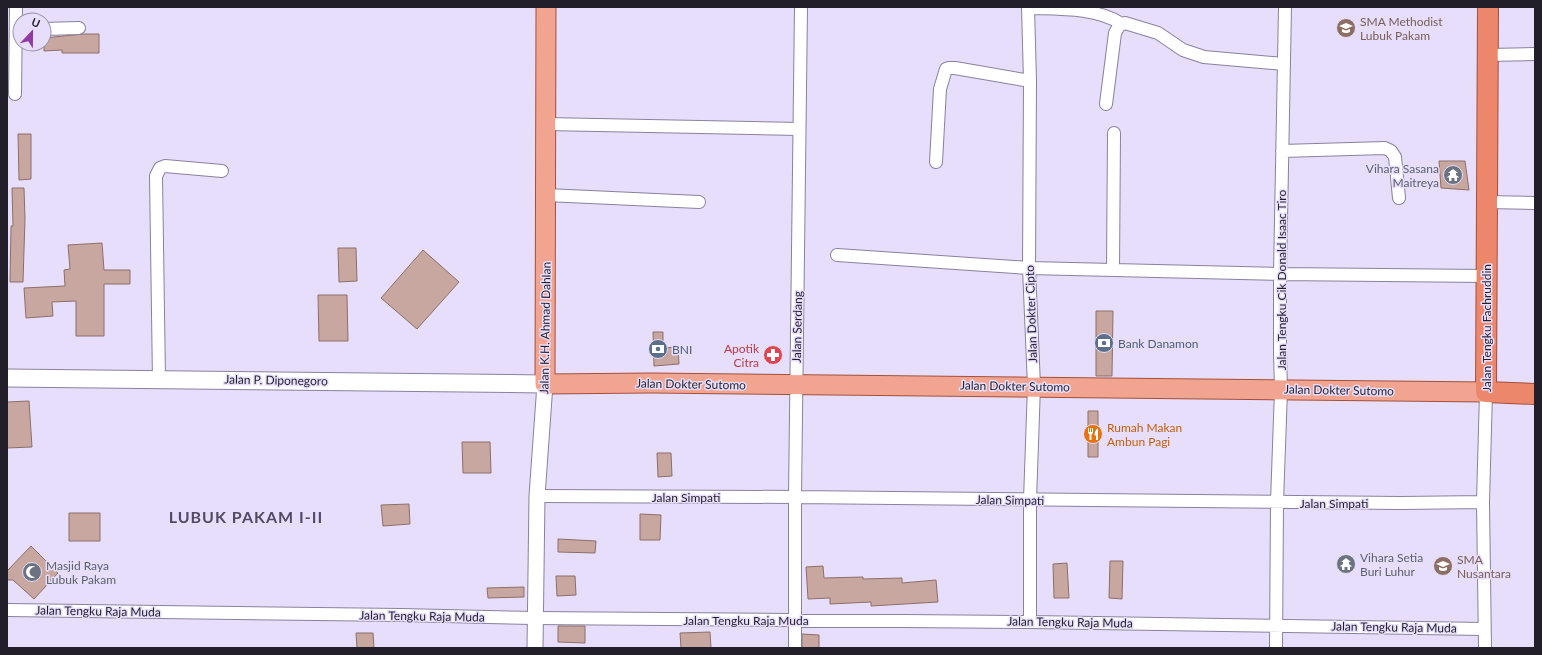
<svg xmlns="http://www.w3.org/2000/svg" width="1542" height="655" font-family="Lato,sans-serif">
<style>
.building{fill:#c9a7a1;stroke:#8d6e68}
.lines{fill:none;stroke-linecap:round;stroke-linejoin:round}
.minor-casing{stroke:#89819d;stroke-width:14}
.tertiary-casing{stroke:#89819d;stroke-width:17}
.secondary-casing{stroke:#89819d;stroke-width:19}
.primary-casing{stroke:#a34f3c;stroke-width:21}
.trunk-casing{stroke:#a34f3c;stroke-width:22}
.minor{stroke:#fff;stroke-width:12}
.tertiary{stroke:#fff;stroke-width:15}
.secondary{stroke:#fff;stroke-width:17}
.primary{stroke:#f1a590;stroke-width:19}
.trunk{stroke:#ec876b;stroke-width:20}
.labels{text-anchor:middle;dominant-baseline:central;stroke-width:3;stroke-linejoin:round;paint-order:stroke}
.education-label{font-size:12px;fill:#785e54;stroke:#e7defc;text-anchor:start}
.worship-label{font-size:12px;fill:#5b616d;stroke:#e7defc;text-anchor:start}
.street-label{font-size:12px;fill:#231f2a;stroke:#e7defc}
.service-label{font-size:12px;fill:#4e5e75;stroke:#e7defc;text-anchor:start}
.health-label{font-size:12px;fill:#be3a42;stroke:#e7defc;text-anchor:end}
.food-label{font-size:12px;fill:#c56008;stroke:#e7defc;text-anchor:start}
.district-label{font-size:16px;font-weight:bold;letter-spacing:1px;fill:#524b64;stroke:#e7defc}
</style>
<rect width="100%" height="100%" fill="#e7defc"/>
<path class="building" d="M 83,34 L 99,34 L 99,53 L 62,53 L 62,50 L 44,51 L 44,38 Z
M 18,134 L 31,134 L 31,179 L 19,180 Z
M 1439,161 L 1465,161 L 1469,190 L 1441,188 Z
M 12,188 L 24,188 L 25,219 L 23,282 L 10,282 L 11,226 L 13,226 Z
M 102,243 L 104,270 L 130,270 L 130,284 L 104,284 L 104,336 L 76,336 L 76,301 L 52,302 L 53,316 L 26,318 L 24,288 L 65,286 L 64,270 L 70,269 L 68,245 Z
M 338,248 L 356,248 L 357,281 L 339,282 Z
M 423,250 L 459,282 L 417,329 L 381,298 Z
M 318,295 L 347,295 L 348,341 L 319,341 Z
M 1096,311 L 1113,311 L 1112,376 L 1096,376 Z
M 653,332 L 663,332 L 663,348 L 678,347 L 679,364 L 654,366 Z
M 29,401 L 32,447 L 7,448 L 7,402 Z
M 1088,411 L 1098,411 L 1098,457 L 1088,457 Z
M 462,442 L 490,442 L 491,473 L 463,473 Z
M 657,453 L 671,453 L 672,476 L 658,477 Z
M 409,504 L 410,524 L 383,526 L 381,505 Z
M 69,513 L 100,513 L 100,541 L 69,541 Z
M 640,514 L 661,515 L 660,540 L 640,540 Z
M 558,539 L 596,541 L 595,553 L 558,552 Z
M 31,546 L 58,573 L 34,599 L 13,580 L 7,580 L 7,571 Z
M 1110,561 L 1123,561 L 1122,599 L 1109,598 Z
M 1067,563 L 1069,598 L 1054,598 L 1053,564 Z
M 823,566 L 824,578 L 863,577 L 863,579 L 902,578 L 902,583 L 936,580 L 938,602 L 871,606 L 871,602 L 830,604 L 830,598 L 808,599 L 806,567 Z
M 556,576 L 575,576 L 576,595 L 557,596 Z
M 524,587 L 524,597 L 488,598 L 487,588 Z
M 558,626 L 585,626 L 585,643 L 558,642 Z
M 710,632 L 711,648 L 681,648 L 680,633 Z
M 356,633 L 373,633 L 374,648 L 357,648 Z
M 802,634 L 819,635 L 819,648 L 802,648 Z"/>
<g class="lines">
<g class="minor-casing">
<path id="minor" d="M 1028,7 L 1030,81 L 1029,268 L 1034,386 L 1030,500 L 1030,622
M 1028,8 C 1058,9 1096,7 1122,24
M 44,29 L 79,28
M 1488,55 L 1535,54
M 15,94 L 16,7
M 1106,104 L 1115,33 L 1119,26 L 1125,23 L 1158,33 L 1183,50 L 1204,57 L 1284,64
M 546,124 L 799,129
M 1282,151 L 1385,148 L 1391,151 L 1395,157 L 1399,198
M 936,162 L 940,89 L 946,69 L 949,68 L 955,68 L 1030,81
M 546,195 L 699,202
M 1486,202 L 1535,203
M 837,255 L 1029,268 L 1280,274 L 1486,276
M 1113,269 L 1114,133
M 159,380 L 156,176 L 160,168 L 165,166 L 222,171
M 537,496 L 795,497 L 1401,503 L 1483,502
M 7,610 L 401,615 L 534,618 L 1030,622 L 1484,629
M 795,648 L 795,497 L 801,7
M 1276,648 L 1277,502 L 1281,390 L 1280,352 L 1280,274 L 1285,7
M 1485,648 L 1483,502 L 1486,392"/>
</g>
<g class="tertiary-casing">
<path id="tertiary" d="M 535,648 L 537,496 L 545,384"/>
</g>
<g class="secondary-casing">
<path id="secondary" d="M 7,378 L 545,384"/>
</g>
<g class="primary-casing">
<path id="primary" d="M 546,7 L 545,384 L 651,383 L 1486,392"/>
</g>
<g class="trunk-casing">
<path id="trunk" d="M 1488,7 L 1486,392 L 1535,394"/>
</g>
<use href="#minor" class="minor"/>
<use href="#tertiary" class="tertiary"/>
<use href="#secondary" class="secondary"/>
<use href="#primary" class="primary"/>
<use href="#trunk" class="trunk"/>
</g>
<defs>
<g id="school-disc" transform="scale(1)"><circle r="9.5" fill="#8d6e63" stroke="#e7defc"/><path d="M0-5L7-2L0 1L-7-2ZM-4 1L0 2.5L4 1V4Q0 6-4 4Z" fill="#fff"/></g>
<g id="temple-disc" transform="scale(1)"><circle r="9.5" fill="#6b7280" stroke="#e7defc"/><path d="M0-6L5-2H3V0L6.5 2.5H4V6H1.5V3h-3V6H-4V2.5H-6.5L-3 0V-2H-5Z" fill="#fff"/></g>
<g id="bank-disc" transform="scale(1)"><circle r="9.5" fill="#5c6f8a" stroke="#e7defc"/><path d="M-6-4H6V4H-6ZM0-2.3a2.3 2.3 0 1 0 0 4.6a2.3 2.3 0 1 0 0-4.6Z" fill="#fff"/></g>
<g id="pharmacy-disc" transform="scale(1)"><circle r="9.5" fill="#e0444e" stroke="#e7defc"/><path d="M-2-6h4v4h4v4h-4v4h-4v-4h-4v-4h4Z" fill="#fff"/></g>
<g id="restaurant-disc" transform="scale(1)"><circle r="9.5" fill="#e8710a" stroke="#e7defc"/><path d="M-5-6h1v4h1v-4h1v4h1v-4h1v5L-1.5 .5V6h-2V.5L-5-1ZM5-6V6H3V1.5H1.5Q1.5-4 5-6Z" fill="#fff"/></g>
<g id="mosque-disc" transform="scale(1)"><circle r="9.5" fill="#6b7280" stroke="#e7defc"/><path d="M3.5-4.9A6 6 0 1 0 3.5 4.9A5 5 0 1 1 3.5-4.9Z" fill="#fff"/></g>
</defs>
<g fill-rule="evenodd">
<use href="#school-disc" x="1346" y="28"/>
<use href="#temple-disc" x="1453" y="175"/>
<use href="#bank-disc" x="1104" y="343"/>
<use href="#bank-disc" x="658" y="349"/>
<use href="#pharmacy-disc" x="773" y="355"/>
<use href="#restaurant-disc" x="1093" y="434"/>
<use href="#temple-disc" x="1346" y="564"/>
<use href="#school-disc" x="1443" y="566"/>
<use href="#mosque-disc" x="32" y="572"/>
</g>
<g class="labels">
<g class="education-label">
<text x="1360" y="21">SMA Methodist<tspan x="1360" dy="14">Lubuk Pakam</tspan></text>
<text x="1457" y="559">SMA<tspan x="1457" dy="14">Nusantara</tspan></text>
</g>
<g class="worship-label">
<text x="1439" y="168" text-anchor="end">Vihara Sasana<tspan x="1439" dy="14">Maitreya</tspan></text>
<text x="1360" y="557">Vihara Setia<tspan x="1360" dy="14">Buri Luhur</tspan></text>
<text x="46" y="565">Masjid Raya<tspan x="46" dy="14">Lubuk Pakam</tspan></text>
</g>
<g class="street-label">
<text transform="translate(1281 280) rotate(-90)">Jalan Tengku Cik Donald Isaac Tiro</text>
<text transform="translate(1031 314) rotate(-92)">Jalan Dokter Cipto</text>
<text transform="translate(797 327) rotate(-89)">Jalan Serdang</text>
<text transform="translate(545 328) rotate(-89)">Jalan K.H. Ahmad Dahlan</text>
<text transform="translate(1486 328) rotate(-90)">Jalan Tengku Fachruddin</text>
<text transform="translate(276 380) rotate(1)">Jalan P. Diponegoro</text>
<text transform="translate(691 384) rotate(1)">Jalan Dokter Sutomo</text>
<text transform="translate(1015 386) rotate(1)">Jalan Dokter Sutomo</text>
<text transform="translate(1339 390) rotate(1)">Jalan Dokter Sutomo</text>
<text x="686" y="497">Jalan Simpati</text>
<text transform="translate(1010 500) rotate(1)">Jalan Simpati</text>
<text x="1334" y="503">Jalan Simpati</text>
<text transform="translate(98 611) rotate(1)">Jalan Tengku Raja Muda</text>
<text transform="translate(422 616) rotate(1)">Jalan Tengku Raja Muda</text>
<text x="746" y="620">Jalan Tengku Raja Muda</text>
<text transform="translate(1070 622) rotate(1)">Jalan Tengku Raja Muda</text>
<text transform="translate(1394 627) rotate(1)">Jalan Tengku Raja Muda</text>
</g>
<g class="service-label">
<text x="1118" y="343">Bank Danamon</text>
<text x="672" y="349">BNI</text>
</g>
<g class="health-label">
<text x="759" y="348">Apotik<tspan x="759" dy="14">Citra</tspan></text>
</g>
<g class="food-label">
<text x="1107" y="427">Rumah Makan<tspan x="1107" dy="14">Ambun Pagi</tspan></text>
</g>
<g class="district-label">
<text x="246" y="516">LUBUK PAKAM I-II</text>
</g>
</g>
<rect width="1542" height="655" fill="none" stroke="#231f2a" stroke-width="16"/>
<g transform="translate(32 32) rotate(22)"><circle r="19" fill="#e7defc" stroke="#9992a8"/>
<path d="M0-3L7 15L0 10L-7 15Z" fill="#9238a3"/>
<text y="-6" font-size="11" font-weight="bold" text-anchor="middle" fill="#231f2a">U</text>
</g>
</svg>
